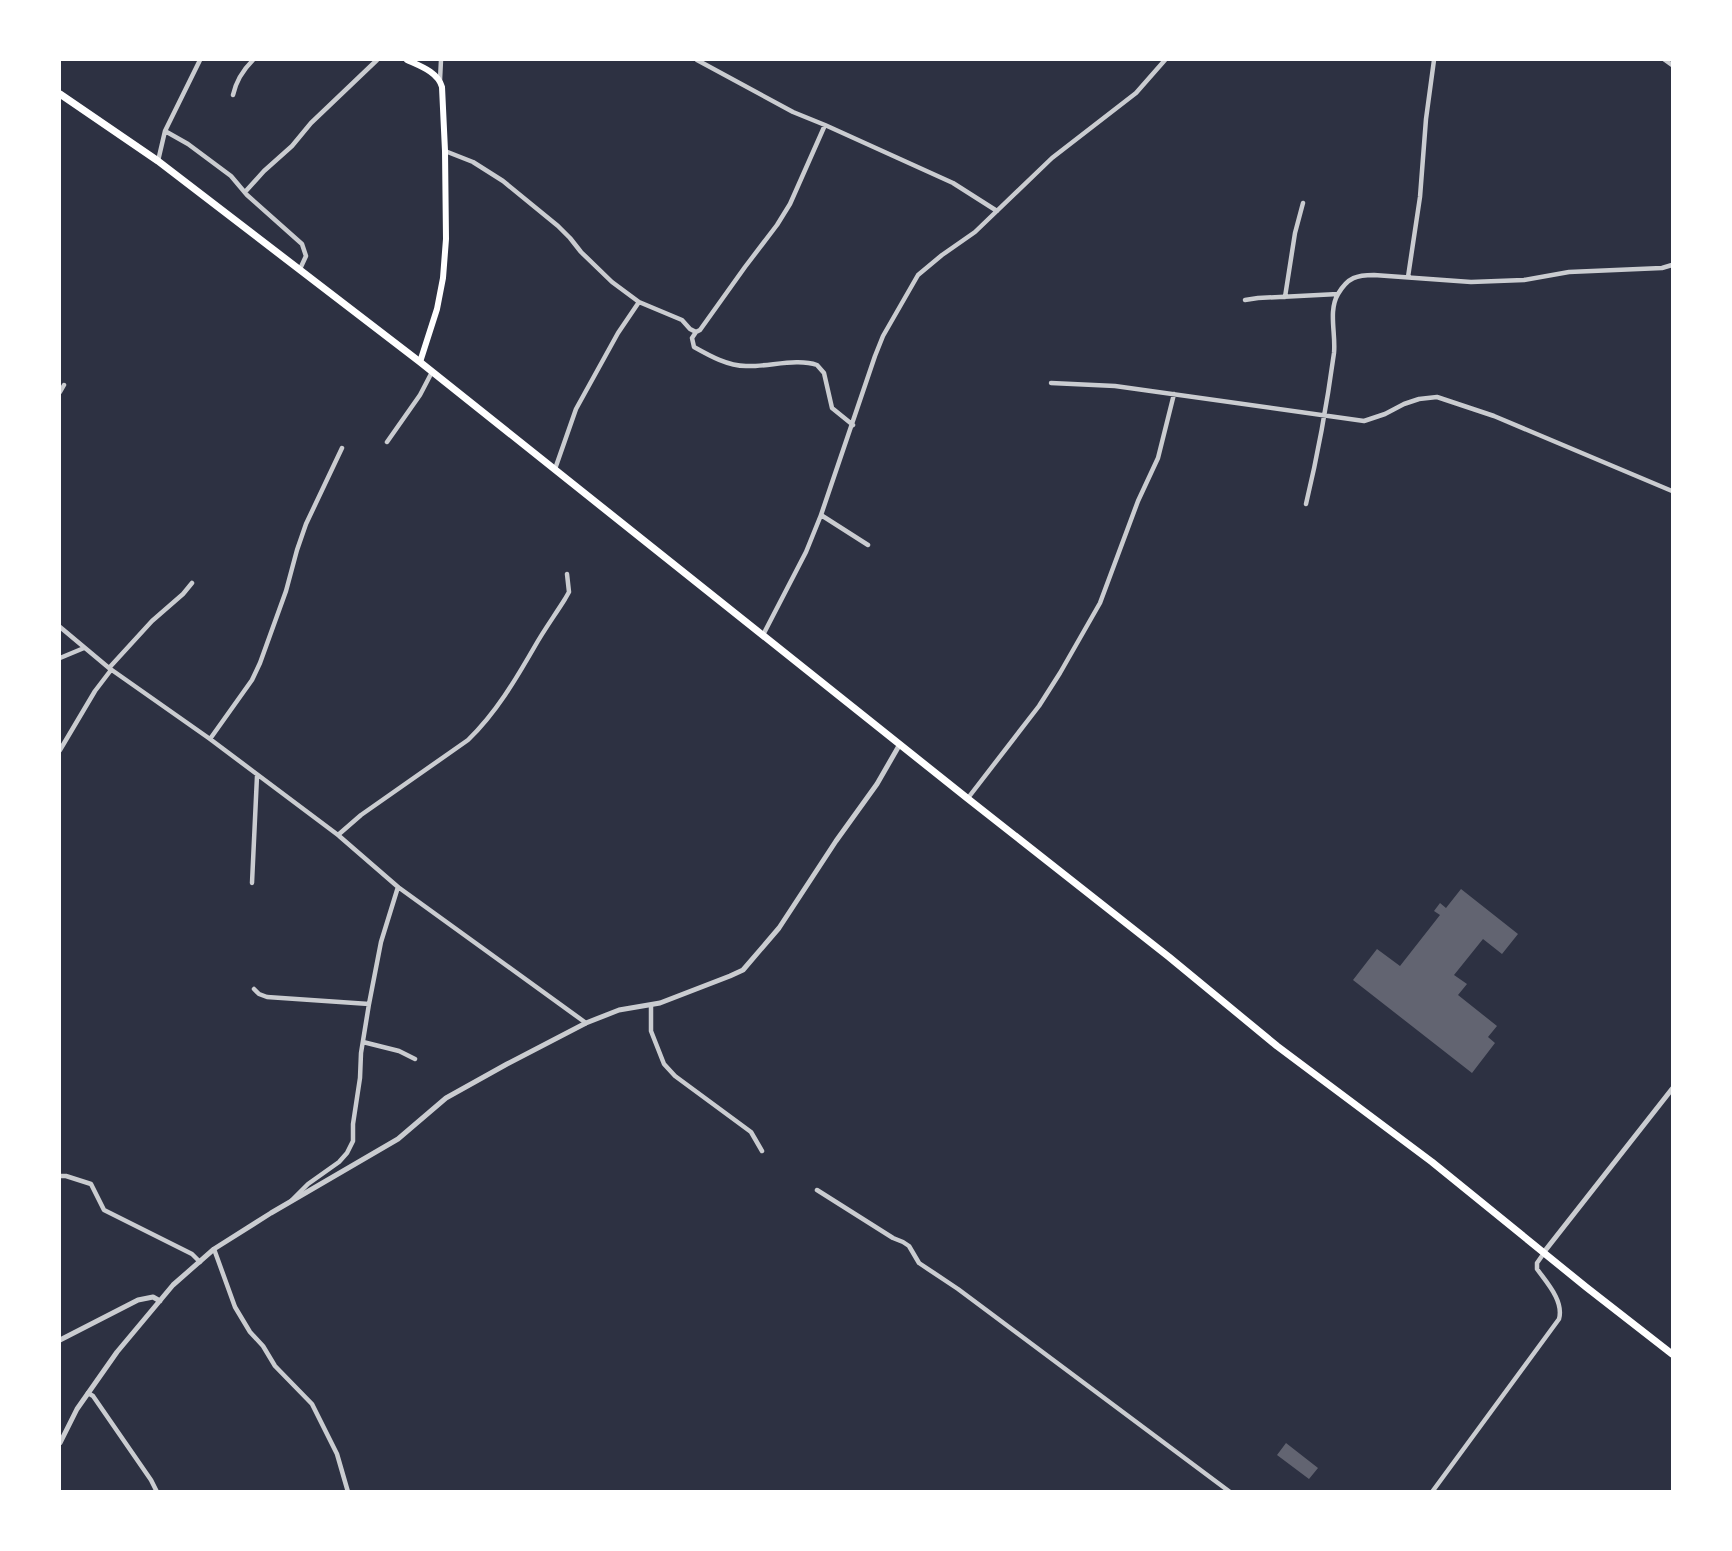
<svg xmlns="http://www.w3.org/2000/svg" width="1732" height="1551" font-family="'Libre Baskerville',serif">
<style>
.building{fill:#626471}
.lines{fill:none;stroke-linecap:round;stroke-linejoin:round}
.minor{stroke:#caccd0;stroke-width:4.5}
.tertiary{stroke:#caccd0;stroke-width:5}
.secondary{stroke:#fff;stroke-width:6}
.trunk{stroke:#fff;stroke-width:7}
</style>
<rect width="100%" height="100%" fill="#2d3142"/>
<path class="building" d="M 1461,889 L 1518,934 L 1502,954 L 1483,939 L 1454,975 L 1467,984 L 1458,995 L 1497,1026 L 1488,1037 L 1495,1043 L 1472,1073 L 1353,980 L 1377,949 L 1400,966 L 1440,915 L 1434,911 L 1440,903 L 1446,908 Z
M 1286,1443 L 1318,1468 L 1309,1479 L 1277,1455 Z"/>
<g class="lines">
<path class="minor" d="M 697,60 L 793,112 L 825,125 L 953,183 L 997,211
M 1665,60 L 1672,65
M 440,80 L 441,60
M 233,95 C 236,81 243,70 253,60
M 165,131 L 188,144 L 231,176 L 247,195 L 302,244 L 306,256 L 300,269
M 445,151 L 473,162 L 503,181 L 558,226 L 570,238 L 581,252 L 612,282 L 639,302 L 682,320 L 690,329 L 696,332 L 700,330 L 745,267 L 777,225 L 790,204 L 825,125
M 158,161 L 165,131 L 200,60
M 245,192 L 264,171 L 292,146 L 311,123 L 377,60
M 1408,277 L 1420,197 L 1426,119 L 1434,60
M 1285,297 L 1295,233 L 1303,203
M 1245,300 L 1258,298 L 1338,294
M 696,332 L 692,338 L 694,347 C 710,356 728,366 746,366 C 768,367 797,358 817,365 L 824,373 L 832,408 L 853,425
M 1051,383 L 1115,386 L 1364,421 L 1385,414 L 1404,404 L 1419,399 L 1437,397 L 1494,416 L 1672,491
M 60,392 L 64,385
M 387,442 L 420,395 L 432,372
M 555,469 L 576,409 L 618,333 L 639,302
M 1306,504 C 1318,454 1327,404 1334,353 C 1336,334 1328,311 1338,294 C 1348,277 1357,275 1374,275 L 1471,282 L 1524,280 L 1569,272 L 1662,268 L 1672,265
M 821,515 L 868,545
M 60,627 L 109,668 L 210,739 L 338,835 L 398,887 L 586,1023
M 763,635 L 806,552 L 821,515 L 875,356 L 883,336 L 918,275 L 942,255 L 975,232 L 1052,158 L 1136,93 L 1165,60
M 60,658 L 84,648
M 109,668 L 152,621 L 183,594 L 192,583
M 210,739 L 252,680 L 260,663 L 286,591 L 297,550 L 306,524 L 342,448
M 60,750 L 95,691 L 111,670
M 968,798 L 1039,706 L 1060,673 L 1100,603 L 1138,501 L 1158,458 L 1174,394
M 338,835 L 361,815 L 468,740 C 496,713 516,679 535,646 C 544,630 555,615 565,599 L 569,592 L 567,574
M 252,883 L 257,776
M 254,989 L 259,994 L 267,997 L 369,1004
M 651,1006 L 651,1031 L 664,1064 L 675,1076 L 751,1132 L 762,1151
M 363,1042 L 399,1051 L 415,1059
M 60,1176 L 66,1176 L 91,1184 L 104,1210 L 192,1254 L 200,1262
M 817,1190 L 893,1238 L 903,1242 L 909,1246 L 919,1263 L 958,1289 L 1230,1492
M 292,1200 L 308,1184 L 339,1162 L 347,1153 L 353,1141 L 353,1124 L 360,1078 L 361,1053 L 369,1004 L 381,942 L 398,887
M 214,1249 L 235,1307 L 250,1332 L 263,1346 L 275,1366 L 312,1404 L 337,1454 L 348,1492
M 88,1393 L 93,1396 L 151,1480 L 157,1492
M 1432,1492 L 1559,1319 C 1564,1301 1547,1283 1537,1269 L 1537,1263 L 1544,1253"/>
<path class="tertiary" d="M 1544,1252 L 1672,1089
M 60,1340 L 138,1300 L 153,1297 L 160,1301
M 60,1443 L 77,1409 L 117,1352 L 173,1285 L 214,1249 L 271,1213 L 398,1139 L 446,1098 L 507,1064 L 586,1023 L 619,1010 L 660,1003 L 730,976 L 743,970 L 779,928 L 836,841 L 877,784 L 900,744"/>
<path class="secondary" d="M 407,60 C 420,66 438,72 442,87 L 445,151 L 446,239 L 443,278 L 437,309 L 420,362"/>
<path class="trunk" d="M 60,94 L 158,161 L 420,362 L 967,798 L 1169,957 L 1277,1046 L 1432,1162 L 1586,1287 L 1672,1354"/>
</g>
<rect width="1732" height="1551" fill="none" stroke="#ffffff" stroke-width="122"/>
</svg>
